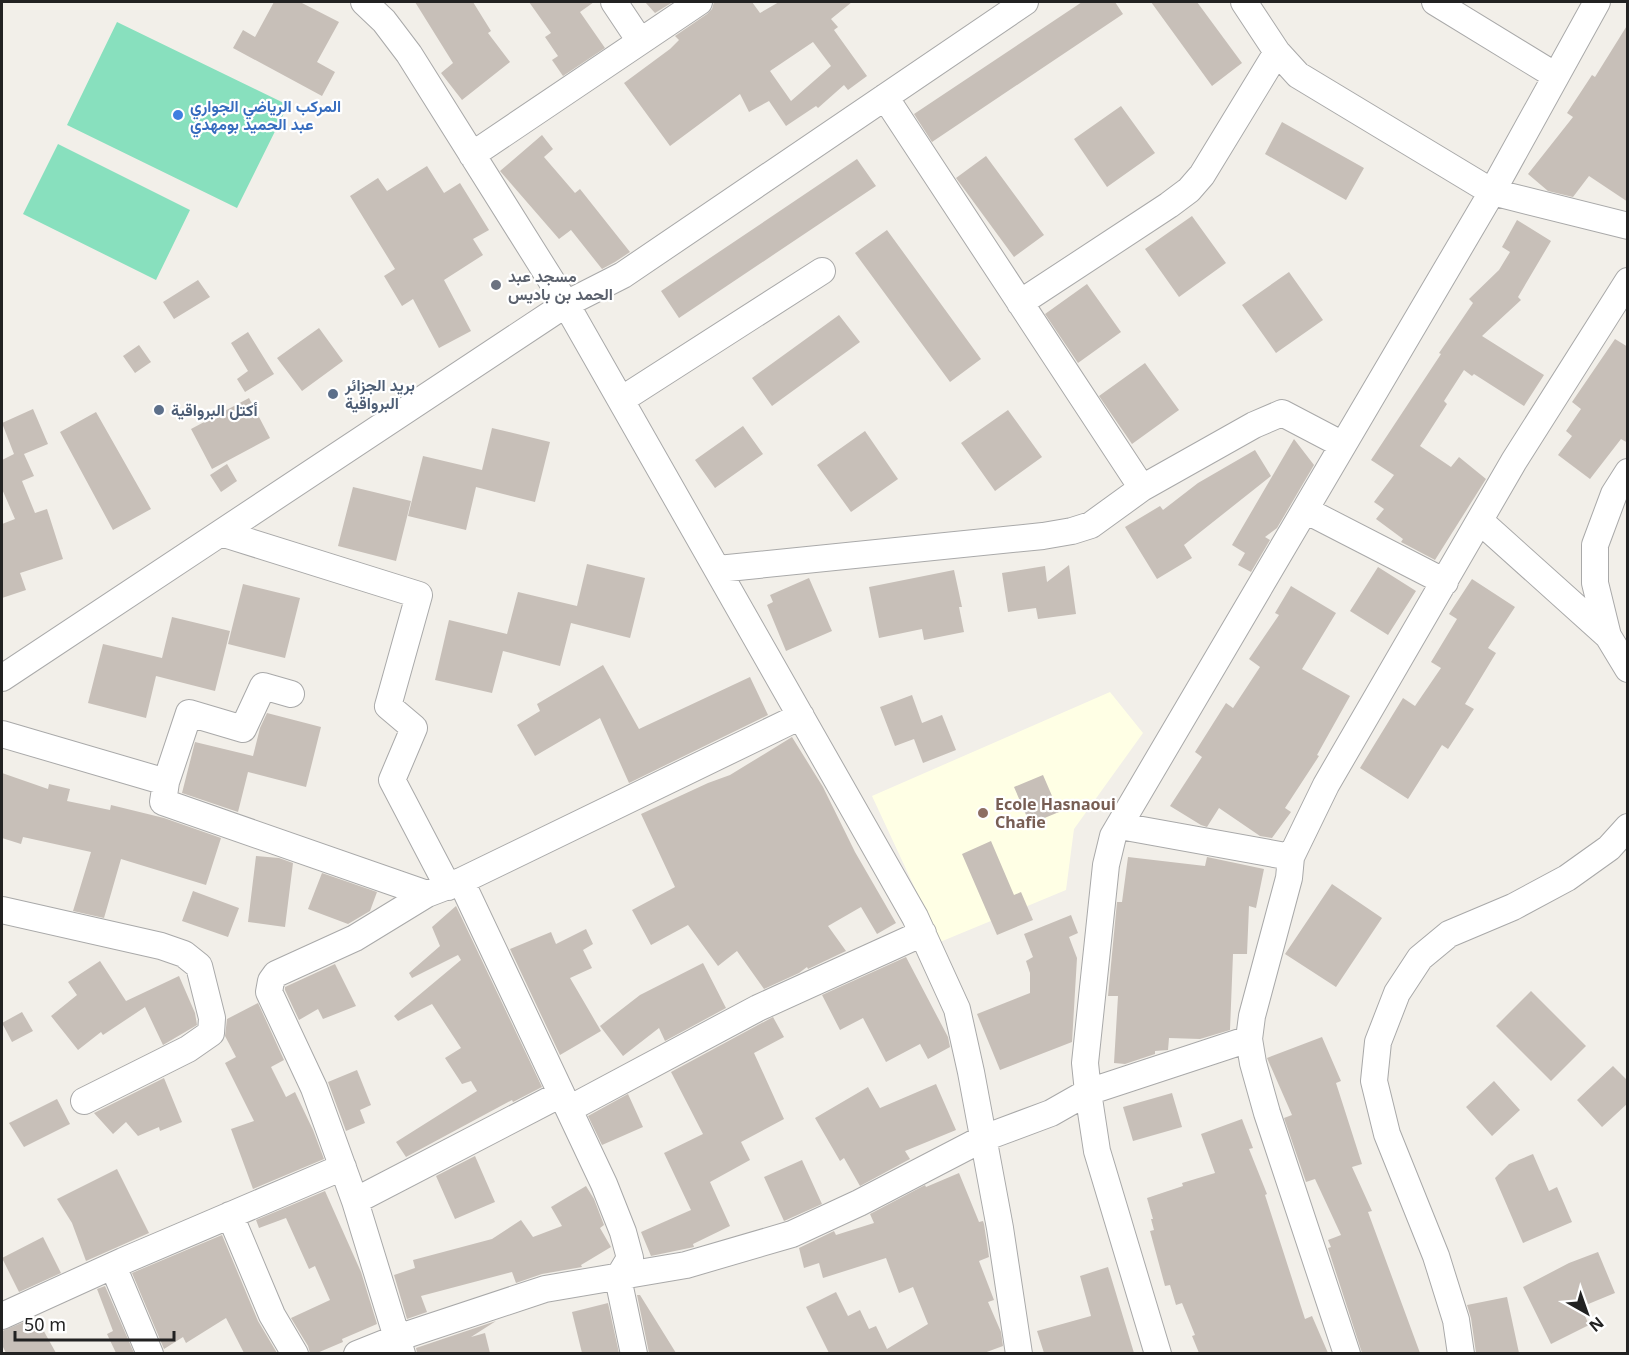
<svg xmlns="http://www.w3.org/2000/svg" width="1629" height="1355" font-family="'Noto Sans',Vazirmatn,sans-serif">
<style>
.education{fill:#ffffe5}
.pitch{fill:#88e0be}
.building{fill:#c7bfb8;fill-rule:evenodd}
.lines{fill:none;stroke-linecap:round;stroke-linejoin:round}
.minor-casing{stroke:#a9a9a9;stroke-width:28}
.minor{stroke:#fff;stroke-width:26}
.shop-dot{fill:#3f7fe0;stroke:#fff;stroke-width:2}
.worship-dot{fill:#6b7280;stroke:#fff;stroke-width:2}
.service-dot{fill:#5c6f8a;stroke:#fff;stroke-width:2}
.education-dot{fill:#8d6e63;stroke:#fff;stroke-width:2}
.labels{text-anchor:middle;dominant-baseline:central;stroke-width:4.5;stroke-linejoin:round;paint-order:stroke}
.shop-label{font-size:16px;font-weight:bold;fill:#366cbe;stroke:#fff;text-anchor:start}
.worship-label{font-size:16px;font-weight:bold;fill:#5b616d;stroke:#fff;text-anchor:start}
.service-label{font-size:16px;font-weight:bold;fill:#4e5e75;stroke:#fff;text-anchor:start}
.education-label{font-size:16px;font-weight:bold;fill:#785e54;stroke:#fff;text-anchor:start}
</style>
<rect width="100%" height="100%" fill="#f2efe9"/>
<path class="education" d="M 1110,692 L 1143,733 L 1074,829 L 1066,890 L 940,942 L 872,796 Z"/>
<path class="pitch" d="M 117,22 L 288,105 L 237,208 L 67,125 Z
M 58,144 L 190,210 L 156,280 L 23,214 Z"/>
<path class="building" d="M 274,2 L 300,2 L 339,22 L 317,62 L 335,72 L 322,96 L 233,48 L 243,30 L 255,37 Z
M 415,2 L 473,2 L 491,31 L 488,33 L 510,62 L 462,100 L 441,73 L 453,63 Z
M 529,2 L 594,2 L 580,12 L 605,48 L 563,76 L 552,60 L 558,56 L 545,37 L 551,33 Z
M 645,2 L 673,2 L 655,13 Z
M 714,2 L 752,2 L 760,13 L 779,2 L 852,2 L 831,19 L 838,27 L 834,30 L 867,76 L 848,90 L 844,85 L 818,108 L 816,106 L 786,126 L 769,101 L 749,112 L 740,94 L 670,146 L 624,83 L 670,49 L 679,40 L 675,36 L 707,14 L 712,9 ZM 813,42 L 831,66 L 791,101 L 770,71 Z
M 1082,2 L 1115,2 L 1123,14 L 932,142 L 914,114 Z
M 1151,2 L 1197,2 L 1242,63 L 1212,86 Z
M 1628,24 L 1628,202 L 1589,176 L 1573,197 L 1548,191 L 1528,174 L 1573,117 L 1567,113 L 1592,75 L 1595,77 Z
M 1121,106 L 1155,153 L 1107,187 L 1074,139 Z
M 1282,122 L 1364,168 L 1346,200 L 1265,154 Z
M 542,135 L 553,149 L 544,157 L 575,193 L 580,189 L 630,252 L 615,262 L 602,269 L 571,230 L 559,239 L 500,171 Z
M 986,156 L 1044,235 L 1014,257 L 956,178 Z
M 857,159 L 876,186 L 679,318 L 661,291 Z
M 427,166 L 444,193 L 460,183 L 489,230 L 473,239 L 483,255 L 444,280 L 471,331 L 439,348 L 413,299 L 402,306 L 384,276 L 395,269 L 350,196 L 378,178 L 387,191 Z
M 1192,216 L 1226,263 L 1179,297 L 1145,249 Z
M 1517,220 L 1551,241 L 1518,297 L 1521,300 L 1482,336 L 1544,375 L 1524,406 L 1474,374 L 1472,376 L 1464,370 L 1444,401 L 1447,404 L 1420,446 L 1451,467 L 1459,457 L 1486,479 L 1435,560 L 1401,542 L 1403,539 L 1376,519 L 1384,509 L 1374,502 L 1394,475 L 1371,460 L 1441,354 L 1439,353 L 1473,303 L 1469,299 L 1499,270 L 1510,252 L 1502,247 Z
M 887,230 L 981,359 L 950,382 L 855,253 Z
M 1289,272 L 1323,320 L 1276,353 L 1242,305 Z
M 198,280 L 210,297 L 174,319 L 163,302 Z
M 1087,284 L 1121,332 L 1078,363 L 1045,314 Z
M 839,315 L 860,342 L 772,406 L 752,378 Z
M 319,328 L 343,361 L 302,391 L 277,358 Z
M 248,332 L 274,374 L 245,392 L 237,379 L 248,371 L 231,343 Z
M 1615,339 L 1628,347 L 1628,443 L 1621,439 L 1590,479 L 1558,455 L 1572,436 L 1566,431 L 1581,409 L 1572,402 Z
M 139,345 L 151,362 L 135,373 L 123,356 Z
M 1145,363 L 1179,410 L 1132,444 L 1099,396 Z
M 249,398 L 270,438 L 212,469 L 191,429 Z
M 33,409 L 48,444 L 24,454 L 34,476 L 22,481 L 35,513 L 47,509 L 63,559 L 20,573 L 26,590 L 2,598 L 2,524 L 15,519 L 2,489 L 2,460 L 14,454 L 2,423 Z
M 1008,410 L 1042,457 L 995,491 L 961,443 Z
M 96,412 L 151,509 L 113,530 L 60,432 Z
M 743,426 L 763,454 L 715,488 L 695,460 Z
M 492,428 L 550,442 L 535,502 L 476,487 L 466,530 L 408,516 L 423,456 L 482,470 Z
M 865,431 L 898,479 L 851,512 L 817,465 Z
M 1294,439 L 1314,465 L 1277,528 L 1265,537 L 1270,540 L 1251,572 L 1238,565 L 1245,553 L 1232,545 Z
M 1255,450 L 1271,476 L 1184,545 L 1192,558 L 1157,579 L 1125,527 L 1160,506 L 1163,510 L 1198,483 Z
M 227,464 L 237,481 L 221,492 L 210,475 Z
M 353,487 L 411,501 L 396,561 L 338,546 Z
M 587,564 L 645,578 L 630,638 L 571,623 L 560,666 L 503,651 L 492,693 L 435,680 L 449,620 L 507,634 L 518,592 L 577,606 Z
M 1069,565 L 1076,614 L 1038,619 L 1036,608 L 1008,612 L 1002,573 L 1045,566 L 1047,582 Z
M 1378,567 L 1416,591 L 1388,635 L 1350,611 Z
M 954,570 L 962,607 L 959,607 L 964,632 L 924,640 L 922,629 L 879,638 L 869,587 Z
M 809,578 L 832,631 L 786,651 L 767,605 L 773,602 L 770,595 Z
M 1472,579 L 1515,607 L 1488,648 L 1496,653 L 1465,704 L 1474,709 L 1448,749 L 1442,745 L 1408,799 L 1360,768 L 1403,698 L 1415,706 L 1441,668 L 1431,662 L 1457,619 L 1449,614 Z
M 243,584 L 300,598 L 285,658 L 228,644 Z
M 1291,586 L 1336,613 L 1302,669 L 1350,696 L 1317,755 L 1319,756 L 1285,808 L 1291,812 L 1272,838 L 1260,836 L 1219,808 L 1207,827 L 1201,825 L 1170,806 L 1202,757 L 1195,752 L 1226,703 L 1233,708 L 1260,667 L 1249,659 L 1279,615 L 1275,613 Z
M 172,617 L 230,631 L 215,691 L 156,676 L 146,718 L 88,703 L 103,644 L 162,658 Z
M 603,665 L 639,729 L 750,677 L 768,715 L 629,783 L 600,718 L 535,756 L 517,725 L 540,711 L 537,704 Z
M 912,695 L 922,723 L 942,715 L 956,750 L 923,763 L 914,739 L 895,746 L 880,707 Z
M 267,713 L 321,727 L 306,787 L 248,772 L 238,812 L 182,793 L 195,742 L 253,756 L 260,728 Z
M 792,737 L 823,787 L 855,852 L 896,923 L 877,934 L 861,907 L 828,926 L 846,951 L 808,969 L 807,967 L 799,973 L 764,989 L 737,951 L 718,966 L 688,925 L 651,945 L 632,910 L 675,887 L 641,814 L 708,783 L 730,775 Z
M 2,773 L 48,789 L 49,784 L 70,789 L 67,801 L 110,810 L 111,805 L 164,818 L 221,838 L 206,885 L 121,859 L 104,918 L 73,911 L 91,852 L 23,837 L 21,844 L 2,838 Z
M 1043,775 L 1059,812 L 1030,824 L 1014,787 Z
M 991,841 L 1014,895 L 1021,892 L 1033,920 L 997,935 L 962,854 Z
M 256,856 L 279,858 L 293,863 L 285,927 L 248,922 Z
M 1128,857 L 1205,866 L 1207,857 L 1264,869 L 1256,908 L 1249,906 L 1247,954 L 1233,954 L 1230,1030 L 1200,1039 L 1169,1038 L 1168,1050 L 1155,1051 L 1155,1054 L 1125,1064 L 1114,1063 L 1118,996 L 1108,996 L 1117,902 L 1122,902 Z
M 322,873 L 377,892 L 370,911 L 348,924 L 308,909 Z
M 1332,884 L 1382,918 L 1336,987 L 1285,954 Z
M 193,891 L 239,908 L 228,937 L 182,921 Z
M 456,906 L 542,1087 L 513,1102 L 512,1100 L 406,1157 L 396,1142 L 477,1091 L 471,1081 L 462,1084 L 445,1058 L 461,1048 L 432,1004 L 398,1021 L 394,1016 L 461,960 L 458,955 L 412,978 L 409,973 L 440,946 L 432,927 Z
M 1071,915 L 1078,933 L 1069,937 L 1077,958 L 1072,1042 L 1000,1070 L 977,1014 L 1030,993 L 1030,973 L 1026,961 L 1033,957 L 1024,934 Z
M 586,929 L 593,944 L 583,950 L 592,968 L 570,978 L 601,1031 L 560,1055 L 510,949 L 551,932 L 556,944 Z
M 906,957 L 948,1037 L 950,1047 L 928,1059 L 920,1044 L 886,1062 L 863,1018 L 840,1030 L 822,995 Z
M 100,961 L 126,1001 L 179,976 L 195,1013 L 197,1025 L 163,1045 L 145,1007 L 103,1035 L 101,1032 L 78,1050 L 51,1016 L 77,995 L 68,982 Z
M 703,963 L 726,1008 L 665,1041 L 659,1028 L 623,1056 L 600,1026 L 640,995 Z
M 335,964 L 356,1006 L 323,1019 L 318,1009 L 299,1020 L 285,990 L 285,987 Z
M 1531,991 L 1586,1046 L 1551,1081 L 1496,1026 Z
M 258,1003 L 284,1060 L 271,1067 L 286,1097 L 295,1092 L 313,1130 L 324,1159 L 253,1189 L 231,1129 L 254,1121 L 225,1063 L 236,1057 L 225,1036 L 227,1019 Z
M 22,1012 L 33,1031 L 12,1042 L 2,1023 Z
M 773,1017 L 784,1037 L 754,1053 L 784,1119 L 741,1142 L 750,1160 L 710,1182 L 730,1226 L 693,1244 L 694,1247 L 651,1256 L 641,1232 L 691,1210 L 664,1153 L 703,1134 L 671,1072 Z
M 1322,1037 L 1341,1081 L 1336,1083 L 1362,1164 L 1352,1167 L 1372,1211 L 1368,1212 L 1420,1353 L 1362,1353 L 1328,1248 L 1331,1247 L 1328,1240 L 1341,1235 L 1315,1179 L 1306,1182 L 1284,1118 L 1292,1115 L 1267,1058 Z
M 1613,1066 L 1628,1081 L 1628,1103 L 1602,1127 L 1577,1100 Z
M 357,1070 L 371,1105 L 360,1110 L 365,1123 L 346,1131 L 328,1082 Z
M 164,1078 L 182,1122 L 160,1131 L 159,1127 L 138,1136 L 126,1122 L 113,1134 L 94,1113 Z
M 1494,1081 L 1520,1110 L 1492,1136 L 1466,1107 Z
M 936,1084 L 956,1130 L 905,1151 L 910,1159 L 860,1186 L 844,1158 L 840,1161 L 815,1118 L 868,1087 L 880,1108 Z
M 1172,1093 L 1182,1127 L 1133,1141 L 1123,1107 Z
M 628,1094 L 643,1127 L 602,1145 L 588,1116 Z
M 57,1099 L 70,1124 L 24,1147 L 9,1123 Z
M 1242,1119 L 1253,1148 L 1249,1149 L 1267,1194 L 1265,1195 L 1305,1319 L 1312,1316 L 1328,1353 L 1199,1353 L 1192,1336 L 1195,1335 L 1182,1303 L 1176,1305 L 1170,1285 L 1165,1286 L 1150,1231 L 1154,1230 L 1151,1219 L 1153,1219 L 1147,1198 L 1183,1186 L 1182,1183 L 1215,1173 L 1201,1134 Z
M 1533,1154 L 1549,1191 L 1557,1187 L 1572,1222 L 1523,1243 L 1495,1178 L 1509,1164 Z
M 475,1156 L 495,1202 L 455,1219 L 436,1176 Z
M 802,1160 L 822,1204 L 784,1221 L 764,1177 Z
M 117,1169 L 149,1233 L 86,1261 L 72,1223 L 57,1199 Z
M 959,1173 L 979,1222 L 983,1221 L 984,1224 L 989,1257 L 979,1261 L 994,1300 L 988,1302 L 1001,1332 L 1003,1346 L 984,1353 L 829,1353 L 806,1307 L 836,1292 L 848,1316 L 860,1310 L 869,1329 L 876,1326 L 887,1349 L 928,1324 L 913,1287 L 899,1293 L 886,1258 L 823,1278 L 819,1263 L 804,1268 L 799,1248 L 834,1231 L 836,1235 L 874,1223 L 870,1214 L 925,1185 L 926,1187 Z
M 586,1186 L 594,1199 L 604,1225 L 600,1228 L 611,1247 L 581,1265 L 582,1267 L 542,1274 L 516,1283 L 512,1272 L 421,1296 L 427,1312 L 407,1319 L 394,1275 L 415,1268 L 413,1260 L 492,1239 L 521,1220 L 533,1237 L 562,1226 L 551,1207 Z
M 325,1191 L 361,1272 L 377,1324 L 342,1339 L 343,1342 L 317,1353 L 310,1353 L 308,1346 L 291,1318 L 330,1300 L 315,1266 L 309,1269 L 286,1218 L 259,1228 L 256,1220 Z
M 222,1235 L 258,1321 L 277,1353 L 244,1353 L 226,1318 L 186,1343 L 183,1337 L 164,1349 L 132,1273 Z
M 43,1237 L 61,1273 L 19,1292 L 2,1258 Z
M 1598,1252 L 1615,1293 L 1581,1307 L 1589,1325 L 1551,1344 L 1523,1287 L 1569,1263 Z
M 1108,1267 L 1134,1353 L 1044,1353 L 1037,1331 L 1091,1316 L 1080,1276 Z
M 105,1286 L 134,1353 L 116,1353 L 107,1334 L 113,1331 L 97,1289 Z
M 637,1295 L 640,1295 L 676,1353 L 649,1353 Z
M 1507,1297 L 1519,1353 L 1476,1353 L 1471,1318 L 1467,1305 Z
M 608,1303 L 619,1353 L 582,1353 L 572,1312 Z
M 36,1317 L 56,1353 L 6,1353 L 2,1345 L 2,1331 Z
M 496,1321 L 471,1337 L 485,1333 L 490,1353 L 417,1353 L 416,1348 Z"/>
<g class="lines">
<g class="minor-casing">
<path id="minor" d="M 364,2 L 384,21 L 409,54 L 566,304 L 915,917 L 957,1009 L 971,1072 L 1000,1228 L 1019,1354
M 614,2 L 640,41
M 1244,2 L 1277,52 L 1298,75 L 1492,192 L 1628,226
M 1435,2 L 1556,76
M 885,97 L 1142,488
M 472,155 L 699,2
M 1020,303 L 1169,205 L 1189,190 L 1202,175 L 1277,52
M 621,400 L 822,271
M 1628,472 L 1614,494 L 1595,545 L 1595,583 L 1608,636 L 1628,669
M 1305,510 L 1445,582
M 1480,521 L 1608,636
M 221,533 L 419,595 L 388,706 L 414,728 L 392,780 L 448,887
M 718,569 L 1043,536 L 1072,531 L 1091,525 L 1142,488 L 1254,425 L 1282,413 L 1343,445
M 2,678 L 566,304 L 623,275 L 1025,2
M 291,694 L 263,686 L 243,729 L 189,713 L 166,782 L 163,802 L 427,894
M 2,734 L 166,782
M 1120,826 L 1291,857
M 461,881 L 604,1184 L 623,1232 L 630,1258 L 618,1278 L 634,1354
M 2,910 L 161,946 L 184,954 L 199,966 L 212,1018 L 211,1033 L 188,1049 L 84,1101
M 569,1109 L 758,1008 L 923,933
M 355,1201 L 561,1094
M 230,1215 L 272,1315 L 295,1354
M 113,1266 L 150,1354
M 2,1316 L 123,1261 L 343,1167
M 357,1354 L 397,1338 L 545,1289 L 686,1265 L 792,1234 L 859,1203 L 984,1138 L 1051,1113 L 1088,1092 L 1249,1039
M 402,1354 L 355,1201 L 314,1088 L 269,992 L 271,981 L 276,974 L 355,938 L 427,894 L 461,881 L 801,716
M 1158,1354 L 1097,1151 L 1088,1092 L 1085,1063 L 1106,865 L 1113,836 L 1492,192 L 1597,2
M 1347,1354 L 1267,1113 L 1253,1063 L 1249,1039 L 1252,1016 L 1289,878 L 1291,857 L 1326,785 L 1514,461 L 1628,281
M 1461,1354 L 1456,1320 L 1436,1256 L 1387,1134 L 1374,1081 L 1378,1042 L 1397,993 L 1420,958 L 1449,934 L 1513,907 L 1567,878 L 1609,848 L 1628,827"/>
</g>
<use href="#minor" class="minor"/>
</g>
<circle class="shop-dot" cx="178" cy="115" r="6"/>
<circle class="worship-dot" cx="496" cy="285" r="6"/>
<g class="service-dot">
<circle cx="333" cy="394" r="6"/>
<circle cx="159" cy="410" r="6"/>
</g>
<circle class="education-dot" cx="983" cy="813" r="6"/>
<g class="labels">
<g class="shop-label">
<text x="190" y="106">المركب الرياضي الجواري<tspan x="190" dy="18">عبد الحميد بومهدي</tspan></text>
</g>
<g class="worship-label">
<text x="508" y="276">مسجد عبد<tspan x="508" dy="18">الحمد بن باديس</tspan></text>
</g>
<g class="service-label">
<text x="345" y="385">بريد الجزائر<tspan x="345" dy="18">البرواقية</tspan></text>
<text x="171" y="410">أكتل البرواقية</text>
</g>
<g class="education-label">
<text x="995" y="804">Ecole Hasnaoui<tspan x="995" dy="18">Chafie</tspan></text>
</g>
</g>
<rect width="1629" height="1355" fill="none" stroke="#222222" stroke-width="6"/>
<g transform="translate(1587 1313) rotate(140)" stroke="#ffffff" stroke-width="4.5" paint-order="stroke">
<path d="M0-4.5L10 22L0 15L-10 22Z" fill="#222222"/>
<text y="-9" font-size="16" font-weight="bold" text-anchor="middle" fill="#222222">N</text>
</g>
<path d="M15 1331v9h159v-9" fill="none" stroke="#222222" stroke-width="3"/>
<text x="24" y="1331" font-size="18" fill="#222222" stroke="#ffffff" stroke-width="4.5" paint-order="stroke">50 m</text>
</svg>
